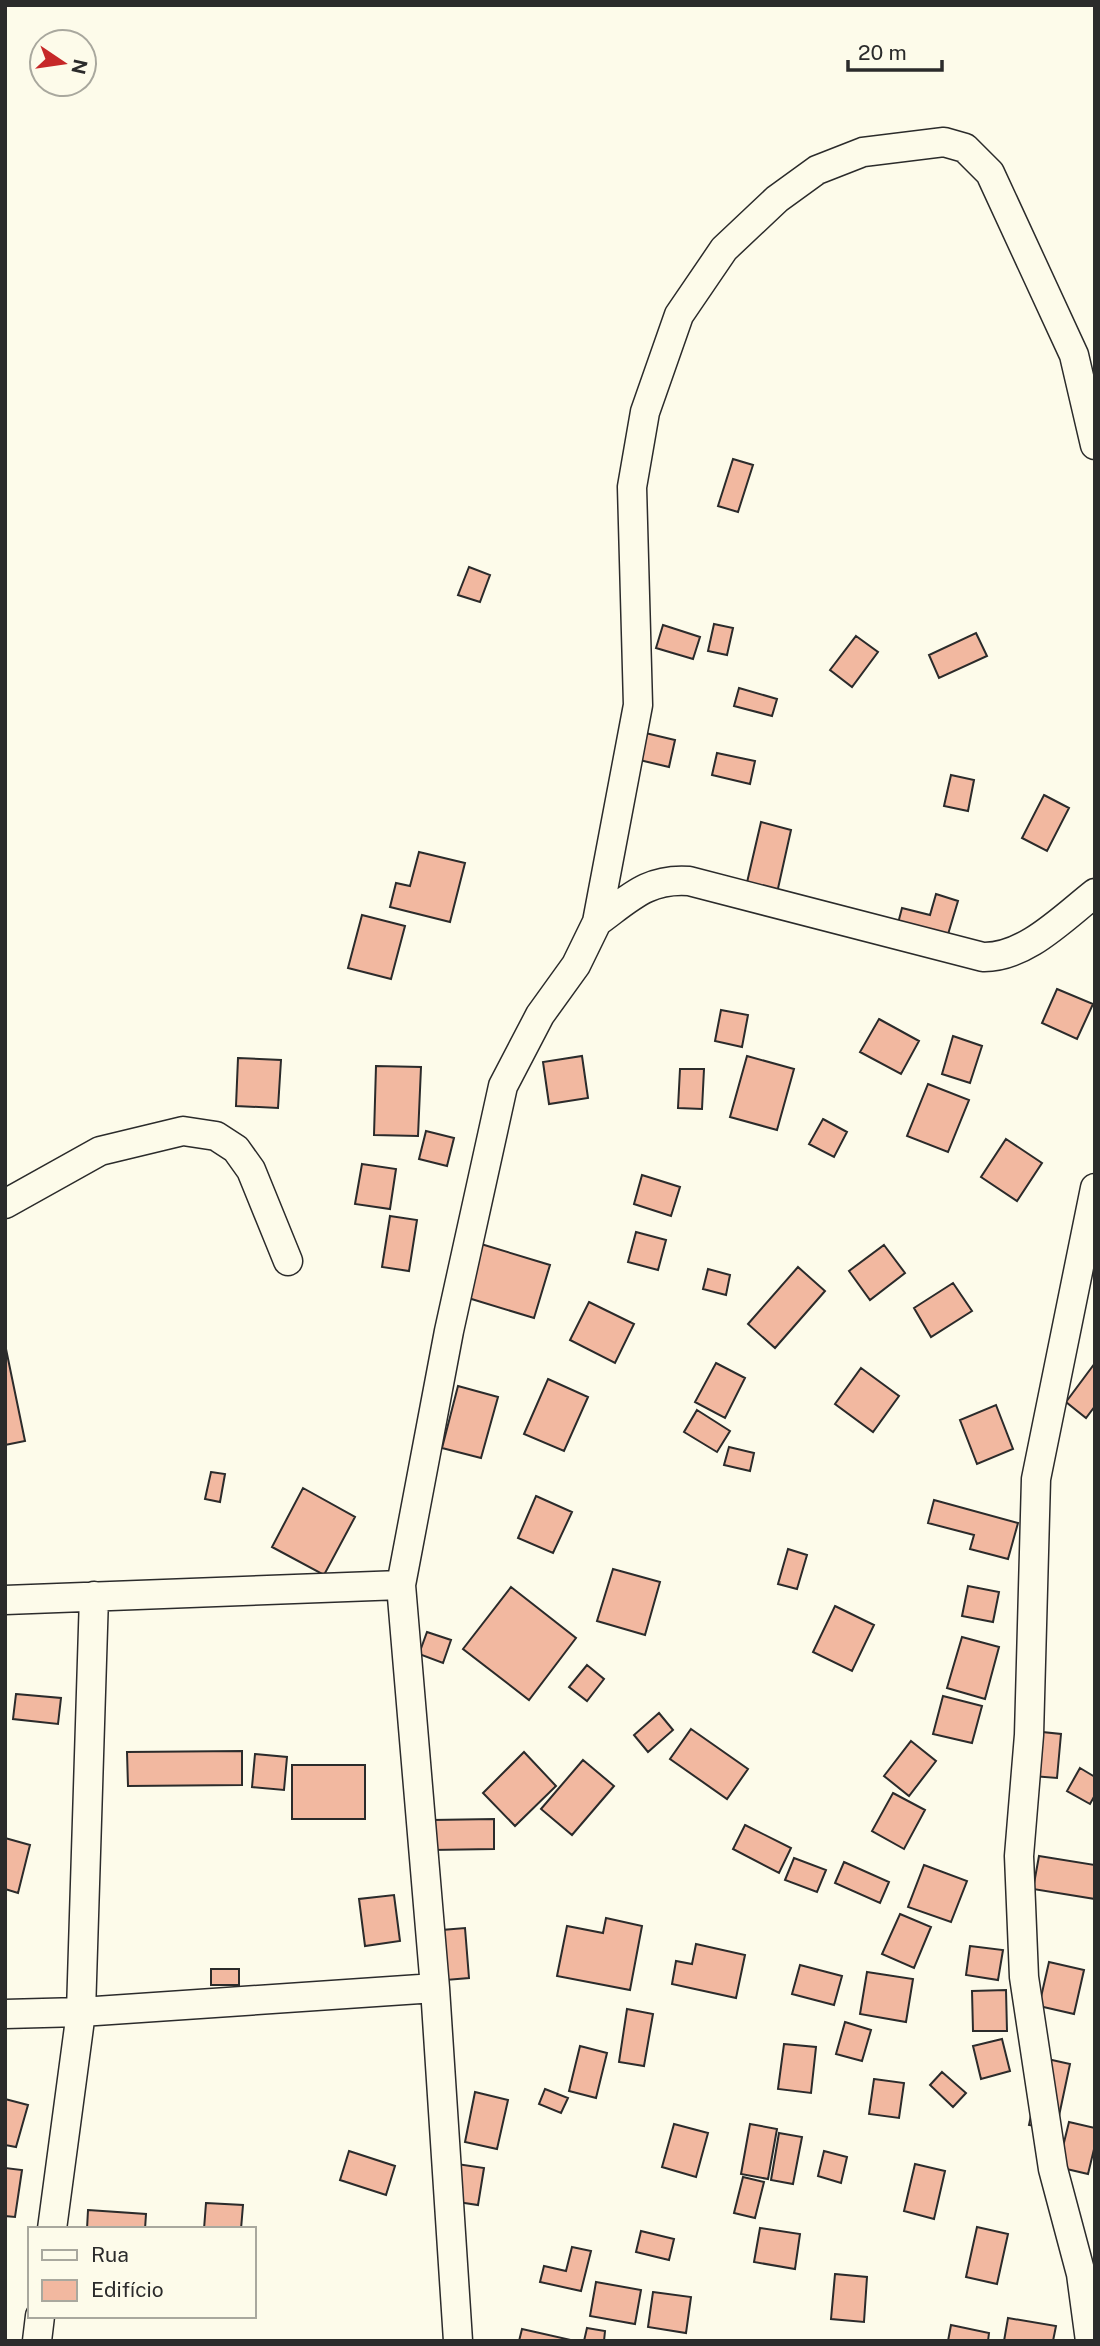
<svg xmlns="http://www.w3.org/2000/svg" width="1100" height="2346" font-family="'Public Sans',sans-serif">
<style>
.building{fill:#f2b8a0;stroke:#2b2b2b;stroke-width:2}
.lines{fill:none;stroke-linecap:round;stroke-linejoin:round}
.street-casing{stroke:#2b2b2b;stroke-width:31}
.street{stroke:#fdfbea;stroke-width:28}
</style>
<rect width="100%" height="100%" fill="#fdfbea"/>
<path class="building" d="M 733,459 L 753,465 L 738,512 L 718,506 Z
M 469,567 L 490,575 L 480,602 L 458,595 Z
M 714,624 L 733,628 L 727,655 L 708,651 Z
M 663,625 L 700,637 L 693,659 L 656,648 Z
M 976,633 L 987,656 L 939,678 L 929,655 Z
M 856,636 L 878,652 L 852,687 L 830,670 Z
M 739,688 L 777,699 L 772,716 L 734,706 Z
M 637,731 L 675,740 L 669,767 L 631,758 Z
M 717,753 L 755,761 L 750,784 L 712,775 Z
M 951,775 L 974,780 L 968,811 L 944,806 Z
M 1044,795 L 1069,808 L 1047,851 L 1022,838 Z
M 761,822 L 791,830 L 773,911 L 742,904 Z
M 419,852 L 465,863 L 450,922 L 390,907 L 396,883 L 410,886 Z
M 936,894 L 958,901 L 946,941 L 897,927 L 902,908 L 930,915 Z
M 362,915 L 405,926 L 391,979 L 348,968 Z
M 1057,989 L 1093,1004 L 1077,1039 L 1042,1023 Z
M 721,1010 L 748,1015 L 742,1047 L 715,1041 Z
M 879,1019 L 919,1041 L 901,1074 L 860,1052 Z
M 953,1036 L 982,1046 L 970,1083 L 942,1074 Z
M 582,1056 L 588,1098 L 549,1104 L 543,1062 Z
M 747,1056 L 794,1069 L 777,1130 L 730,1117 Z
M 238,1058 L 281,1060 L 278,1108 L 236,1106 Z
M 376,1066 L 421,1067 L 418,1136 L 374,1135 Z
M 680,1069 L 704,1069 L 702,1109 L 678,1108 Z
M 928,1084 L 969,1100 L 948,1152 L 907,1136 Z
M 823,1119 L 847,1132 L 834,1157 L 809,1144 Z
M 426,1131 L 454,1138 L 447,1166 L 419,1159 Z
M 1006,1139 L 1042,1163 L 1017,1201 L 981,1177 Z
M 362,1164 L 396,1169 L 390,1209 L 355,1204 Z
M 642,1175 L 680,1187 L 671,1216 L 634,1204 Z
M 390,1216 L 417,1220 L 409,1271 L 382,1267 Z
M 636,1232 L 666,1240 L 658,1270 L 628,1262 Z
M 481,1244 L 550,1265 L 534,1318 L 465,1297 Z
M 884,1245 L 905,1273 L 870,1300 L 849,1271 Z
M 798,1267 L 825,1291 L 775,1348 L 748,1324 Z
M 708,1269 L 730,1275 L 726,1295 L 703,1289 Z
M 953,1283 L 972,1311 L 931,1337 L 914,1308 Z
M 589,1302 L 634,1324 L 615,1363 L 570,1340 Z
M 6,1349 L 25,1441 L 5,1445 L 5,1349 Z
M 716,1363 L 745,1378 L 725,1418 L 695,1402 Z
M 1095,1363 L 1095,1406 L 1086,1418 L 1066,1402 Z
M 861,1368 L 899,1396 L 873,1432 L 835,1404 Z
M 548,1379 L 588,1397 L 564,1451 L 524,1434 Z
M 458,1386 L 498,1397 L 481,1458 L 442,1448 Z
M 996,1405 L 1013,1449 L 977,1464 L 960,1420 Z
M 697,1410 L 730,1431 L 717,1452 L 684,1432 Z
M 729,1447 L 754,1453 L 750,1471 L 724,1465 Z
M 211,1472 L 225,1474 L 220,1502 L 205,1499 Z
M 303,1488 L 355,1517 L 324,1575 L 272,1547 Z
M 536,1496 L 572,1512 L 553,1553 L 518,1538 Z
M 934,1500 L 1018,1523 L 1008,1559 L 970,1549 L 974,1535 L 928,1523 Z
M 788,1549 L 807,1555 L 797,1589 L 778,1584 Z
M 613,1569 L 660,1582 L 645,1635 L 597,1621 Z
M 968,1586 L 999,1592 L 993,1622 L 962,1616 Z
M 511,1587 L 576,1638 L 529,1700 L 463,1649 Z
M 835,1606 L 874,1625 L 852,1671 L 813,1652 Z
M 427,1632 L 451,1640 L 443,1663 L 419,1654 Z
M 962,1637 L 999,1647 L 985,1699 L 947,1688 Z
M 587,1665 L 604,1679 L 587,1701 L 569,1687 Z
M 16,1694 L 61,1698 L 58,1724 L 13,1719 Z
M 943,1696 L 982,1706 L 972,1743 L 933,1734 Z
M 659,1713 L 673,1730 L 648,1752 L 634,1735 Z
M 691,1729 L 748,1769 L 727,1799 L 670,1759 Z
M 1023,1730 L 1061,1734 L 1057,1778 L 1020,1775 Z
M 911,1741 L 936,1761 L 909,1796 L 884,1776 Z
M 242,1751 L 242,1785 L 128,1786 L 127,1752 Z
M 524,1752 L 556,1786 L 515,1826 L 483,1793 Z
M 255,1754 L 287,1757 L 284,1790 L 252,1787 Z
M 583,1760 L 614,1786 L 572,1835 L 541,1809 Z
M 292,1765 L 365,1765 L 365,1819 L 292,1819 Z
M 1080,1768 L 1095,1777 L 1095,1795 L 1090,1804 L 1067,1791 Z
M 893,1793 L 925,1810 L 904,1849 L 872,1831 Z
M 494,1819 L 494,1849 L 432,1850 L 432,1820 Z
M 745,1825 L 791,1848 L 779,1873 L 733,1849 Z
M 5,1838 L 30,1845 L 18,1893 L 5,1889 Z
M 1039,1856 L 1095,1865 L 1095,1899 L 1033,1889 Z
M 794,1858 L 826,1870 L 817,1892 L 785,1880 Z
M 844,1862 L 889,1882 L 880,1903 L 835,1883 Z
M 924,1865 L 967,1881 L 951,1922 L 908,1907 Z
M 394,1895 L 400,1941 L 365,1946 L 359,1899 Z
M 900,1914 L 931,1927 L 914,1968 L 882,1954 Z
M 606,1918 L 642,1926 L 630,1990 L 557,1976 L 567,1926 L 603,1933 Z
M 465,1928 L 469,1978 L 446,1980 L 442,1930 Z
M 696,1944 L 745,1955 L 736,1998 L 672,1984 L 676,1961 L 692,1964 Z
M 970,1946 L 1003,1950 L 998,1980 L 966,1975 Z
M 1049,1962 L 1084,1970 L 1074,2014 L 1039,2006 Z
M 800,1965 L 842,1976 L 834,2005 L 792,1994 Z
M 211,1969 L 239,1969 L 239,1985 L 211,1985 Z
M 867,1972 L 913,1979 L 906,2022 L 860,2014 Z
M 1006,1990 L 1007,2031 L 973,2031 L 972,1991 Z
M 627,2009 L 653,2014 L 644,2066 L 619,2062 Z
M 845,2022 L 871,2030 L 862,2061 L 836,2054 Z
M 1002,2039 L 1010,2071 L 981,2079 L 973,2046 Z
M 784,2044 L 816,2047 L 811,2093 L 778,2089 Z
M 580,2046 L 607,2053 L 596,2098 L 569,2091 Z
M 1043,2058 L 1070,2064 L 1056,2130 L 1029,2125 Z
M 942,2072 L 966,2093 L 953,2107 L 930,2085 Z
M 874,2079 L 904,2083 L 899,2118 L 869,2114 Z
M 545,2089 L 568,2098 L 561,2113 L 539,2104 Z
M 475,2092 L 508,2100 L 497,2149 L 465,2142 Z
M 5,2099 L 28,2105 L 16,2147 L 5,2145 Z
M 1069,2122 L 1095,2128 L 1095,2145 L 1088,2174 L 1058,2167 Z
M 674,2124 L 708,2133 L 696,2177 L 662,2167 Z
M 750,2124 L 777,2129 L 768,2179 L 741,2174 Z
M 779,2133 L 802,2137 L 793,2184 L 771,2180 Z
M 349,2151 L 395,2166 L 386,2195 L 340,2180 Z
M 824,2151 L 847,2157 L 841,2183 L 818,2176 Z
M 457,2164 L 484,2168 L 478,2205 L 451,2201 Z
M 915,2164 L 945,2171 L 934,2219 L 904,2211 Z
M 5,2168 L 22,2170 L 15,2217 L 5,2216 Z
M 743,2177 L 764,2182 L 755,2218 L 734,2213 Z
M 206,2203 L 243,2205 L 241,2229 L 204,2229 Z
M 88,2210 L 146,2214 L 145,2229 L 87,2229 Z
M 977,2227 L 1008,2234 L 997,2284 L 966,2277 Z
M 760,2228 L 800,2234 L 795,2269 L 754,2262 Z
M 641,2231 L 674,2239 L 669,2260 L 636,2252 Z
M 572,2247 L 591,2251 L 581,2291 L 540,2282 L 544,2266 L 566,2271 Z
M 835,2274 L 867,2277 L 864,2322 L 831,2319 Z
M 596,2282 L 641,2290 L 635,2324 L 590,2316 Z
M 653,2292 L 691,2297 L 686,2333 L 648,2327 Z
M 1008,2318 L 1056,2326 L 1053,2341 L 1004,2341 Z
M 951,2325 L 989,2333 L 988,2341 L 948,2341 Z
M 587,2328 L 605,2331 L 604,2341 L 584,2341 Z
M 522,2329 L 571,2340 L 570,2341 L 519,2341 Z"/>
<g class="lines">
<g class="street-casing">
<path id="street" d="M 597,922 C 629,899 647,878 689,881 L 983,957 C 1025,958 1063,918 1095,893
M 5,1204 L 100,1151 L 183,1131 L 216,1136 L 236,1149 L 251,1170 L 288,1261
M 5,1600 L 401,1585
M 5,2014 L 81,2012 L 435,1988
M 52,2229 L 81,2012 L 94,1596
M 37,2341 L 40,2316
M 458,2341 L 435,1988 L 401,1585 L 449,1331 L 503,1086 L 540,1015 L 576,965 L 597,922 L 638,705 L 632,487 L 645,412 L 679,315 L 724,249 L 777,199 L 817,170 L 863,152 L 944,142 L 965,148 L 990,173 L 1074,355 L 1095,445
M 1090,2341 L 1081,2274 L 1053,2169 L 1024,1977 L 1019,1856 L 1029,1735 L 1036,1479 L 1095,1188"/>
</g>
<use href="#street" class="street"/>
</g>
<rect width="1100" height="2346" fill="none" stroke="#2b2b2b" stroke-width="14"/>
<rect x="28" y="2227" width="228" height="91" fill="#fdfbea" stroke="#a9a89e" stroke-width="2"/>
<rect x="42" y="2250" width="35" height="10" fill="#fdfbea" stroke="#a9a89e" stroke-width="2"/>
<text x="91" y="2262" font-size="21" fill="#2b2b2b">Rua</text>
<rect x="42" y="2280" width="35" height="21" fill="#f2b8a0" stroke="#a9a89e" stroke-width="2"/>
<text x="91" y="2297" font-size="21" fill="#2b2b2b">Edifício</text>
<g transform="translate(63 63) rotate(103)"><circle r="33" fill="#fdfbea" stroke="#a9a89e" stroke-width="2"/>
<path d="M0-5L12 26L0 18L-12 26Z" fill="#c62828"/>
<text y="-10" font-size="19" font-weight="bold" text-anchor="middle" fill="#2b2b2b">N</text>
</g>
<path d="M848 60v10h94v-10" fill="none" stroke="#2b2b2b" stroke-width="3.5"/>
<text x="858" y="60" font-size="21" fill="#2b2b2b" stroke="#fdfbea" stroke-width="5" paint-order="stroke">20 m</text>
</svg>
